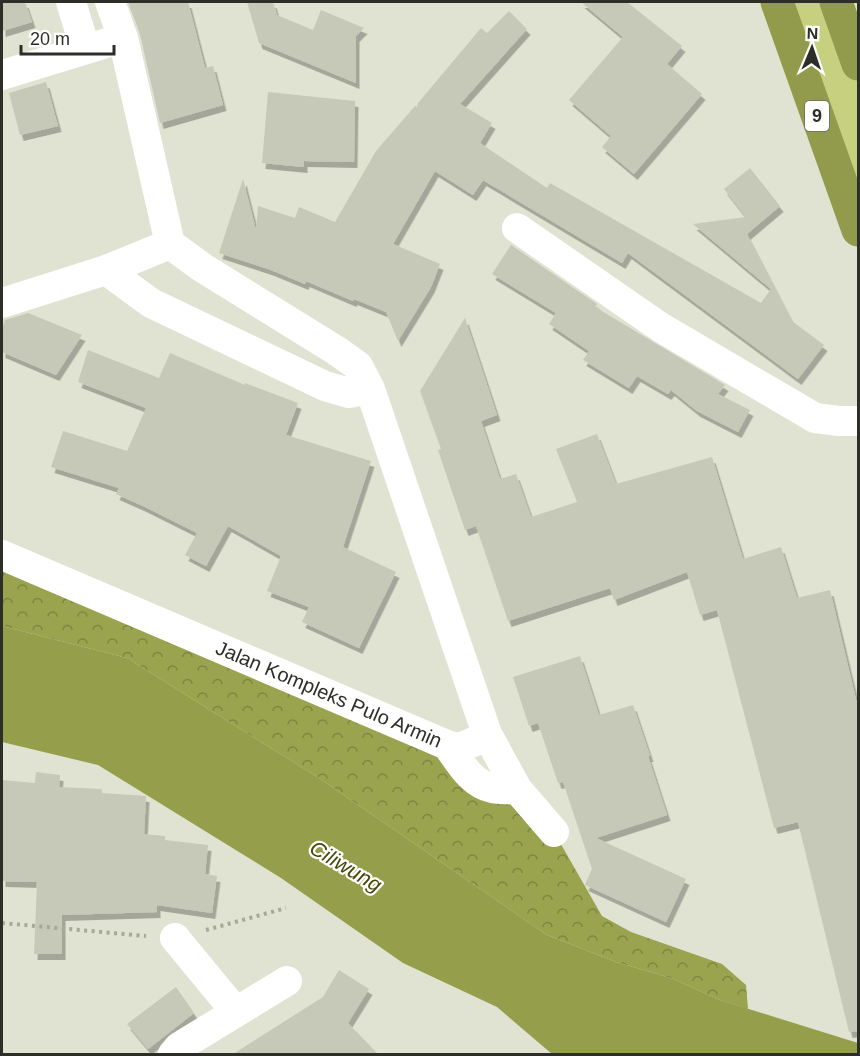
<svg xmlns="http://www.w3.org/2000/svg" width="860" height="1056" font-family="Arial,sans-serif">
<style>
.grass{fill:#c7d07f}
.forest{fill:url(#forest-crowns)}
.water{fill:#959e4a}
.building{fill:#c6c9b7;filter:url(#shadow)}
.lines{fill:none;stroke-linecap:round;stroke-linejoin:round}
.path{stroke:#a5a89a;stroke-width:4;stroke-dasharray:3 4.5;stroke-linecap:butt}
.street{stroke:#fff;stroke-width:30}
.highway{stroke:#929b4c;stroke-width:33}
.labels{text-anchor:middle;dominant-baseline:central;stroke-width:4.5;stroke-linejoin:round;paint-order:stroke}
.shield{fill:#fff;stroke:#6c6d68;stroke-width:1.5}
.shield-label{font-size:18px;font-weight:bold;fill:#2d2e28}
.street-label{font-size:20px;fill:#2d2e28;stroke:#fff}
.water-label{font-size:21px;font-style:italic;fill:#444907;stroke:#fff}
</style>
<defs>
<pattern id="forest-crowns" width="20" height="18" patternUnits="userSpaceOnUse" patternTransform="scale(1.5)"><rect width="20" height="18" fill="#9aa34e"/><path d="M2 6a3 3 0 1 1 6 0M12 15a3 3 0 1 1 6 0" fill="none" stroke="#7e8541"/></pattern>
<filter id="shadow"><feDropShadow dx="3.5" dy="6" stdDeviation="0" flood-color="#0004"/></filter>
</defs>
<rect width="100%" height="100%" fill="#e0e3d1"/>
<path class="grass" d="M 777,2 L 838,2 L 858,32 L 858,226 Z"/>
<path class="forest" d="M 2,553 L 447,745 L 554,832 L 602,916 L 631,932 L 722,964 L 746,985 L 748,1009 L 720,1000 L 671,978 L 616,962 L 547,935 L 319,778 L 127,658 L 2,626 Z"/>
<path class="water" d="M 2,626 L 127,658 L 319,778 L 547,935 L 616,962 L 671,978 L 720,1000 L 858,1043 L 858,1054 L 552,1054 L 497,1007 L 403,963 L 281,878 L 98,765 L 2,742 Z"/>
<path class="building" d="M 2,2 L 25,2 L 32,22 L 2,31 Z
M 128,2 L 188,2 L 205,68 L 213,66 L 223,105 L 160,123 L 140,34 Z
M 247,2 L 273,2 L 277,15 L 313,30 L 321,10 L 364,28 L 356,36 L 356,83 L 259,43 Z
M 581,2 L 627,2 L 682,46 L 667,64 L 702,94 L 634,174 L 602,147 L 611,136 L 569,100 L 623,37 Z
M 509,11 L 527,29 L 460,104 L 492,123 L 480,143 L 547,188 L 550,183 L 761,303 L 771,289 L 693,224 L 746,217 L 724,189 L 750,168 L 780,206 L 747,234 L 792,321 L 824,345 L 798,379 L 628,253 L 622,263 L 483,180 L 473,195 L 435,171 L 393,244 L 440,264 L 431,287 L 398,341 L 386,312 L 354,299 L 353,301 L 306,281 L 305,284 L 271,270 L 219,253 L 243,179 L 256,230 L 258,206 L 295,218 L 299,207 L 335,222 L 376,151 L 415,106 L 417,107 L 418,103 L 481,28 L 487,33 Z
M 46,82 L 58,126 L 20,135 L 9,93 Z
M 268,92 L 355,101 L 354,162 L 304,161 L 304,167 L 262,163 Z
M 511,245 L 597,304 L 595,307 L 725,385 L 718,394 L 750,410 L 738,432 L 697,411 L 671,390 L 668,394 L 637,376 L 629,388 L 583,360 L 589,351 L 549,324 L 556,313 L 492,274 Z
M 28,313 L 82,335 L 56,375 L 2,352 L 2,329 L 5,320 Z
M 465,318 L 497,415 L 481,421 L 500,479 L 516,474 L 531,517 L 577,502 L 556,449 L 597,434 L 616,484 L 712,457 L 743,559 L 781,547 L 797,598 L 830,590 L 858,708 L 858,1031 L 849,1032 L 798,822 L 774,828 L 717,610 L 700,615 L 687,572 L 614,600 L 610,588 L 508,621 L 476,526 L 465,530 L 438,450 L 441,449 L 420,391 Z
M 88,350 L 159,378 L 170,353 L 245,385 L 245,383 L 298,403 L 286,435 L 371,461 L 343,547 L 396,572 L 359,648 L 302,622 L 309,607 L 267,591 L 281,556 L 228,526 L 206,566 L 185,555 L 197,533 L 143,506 L 116,494 L 119,488 L 51,467 L 63,431 L 127,451 L 146,408 L 78,382 Z
M 580,656 L 599,715 L 633,705 L 650,756 L 648,756 L 667,815 L 596,838 L 686,879 L 666,922 L 585,885 L 592,869 L 563,782 L 558,783 L 538,723 L 529,726 L 513,677 Z
M 36,772 L 60,775 L 59,787 L 102,789 L 102,793 L 146,796 L 144,834 L 165,836 L 165,840 L 208,845 L 205,874 L 217,876 L 212,913 L 157,905 L 157,912 L 62,915 L 62,954 L 34,954 L 37,882 L 2,881 L 2,780 L 35,783 Z
M 339,970 L 369,989 L 348,1023 L 378,1054 L 233,1054 L 323,997 Z
M 176,987 L 194,1013 L 148,1049 L 127,1024 Z"/>
<g class="lines">
<path class="path" d="M 2,923 L 146,936
M 206,930 L 286,908"/>
<path class="street" d="M 71,2 L 85,48
M 2,75 L 123,38
M 517,228 L 660,327 L 815,418 L 839,421 L 858,421
M 106,270 L 151,303 L 325,386 L 349,393 L 370,389
M 2,303 L 106,270 L 170,244
M 2,555 L 447,745 L 459,748 L 476,741 L 487,734 L 370,389 L 358,366 L 337,351 L 203,268 L 170,244 L 123,38 L 110,2
M 487,734 L 517,789 L 554,832
M 447,745 C 459,761 471,784 492,788 C 500,790 509,789 517,789
M 175,938 L 236,1012
M 173,1054 L 179,1047 L 287,981"/>
<path class="highway" d="M 777,2 L 858,230
M 836,2 L 858,64"/>
</g>
<g class="labels">
<rect class="shield" x="805" y="101" width="24" height="30" rx="4.5"/>
<g class="shield-label">
<text x="817" y="116">9</text>
</g>
<g class="street-label">
<text transform="translate(329 694) rotate(23)">Jalan Kompleks Pulo Armin</text>
</g>
<g class="water-label">
<text transform="translate(346 866) rotate(31)">Ciliwung</text>
</g>
</g>
<rect width="860" height="1056" fill="none" stroke="#2d2e28" stroke-width="6"/>
<g transform="translate(812 48) rotate(2)" stroke="#ffffff" stroke-width="4.5" paint-order="stroke">
<path d="M0-4.5L10 22L0 15L-10 22Z" fill="#2d2e28"/>
<text y="-9" font-size="16" font-weight="bold" text-anchor="middle" fill="#2d2e28">N</text>
</g>
<path d="M21 45v9h93v-9" fill="none" stroke="#2d2e28" stroke-width="3"/>
<text x="30" y="45" font-size="18" fill="#2d2e28" stroke="#ffffff" stroke-width="4.5" paint-order="stroke">20 m</text>
</svg>
